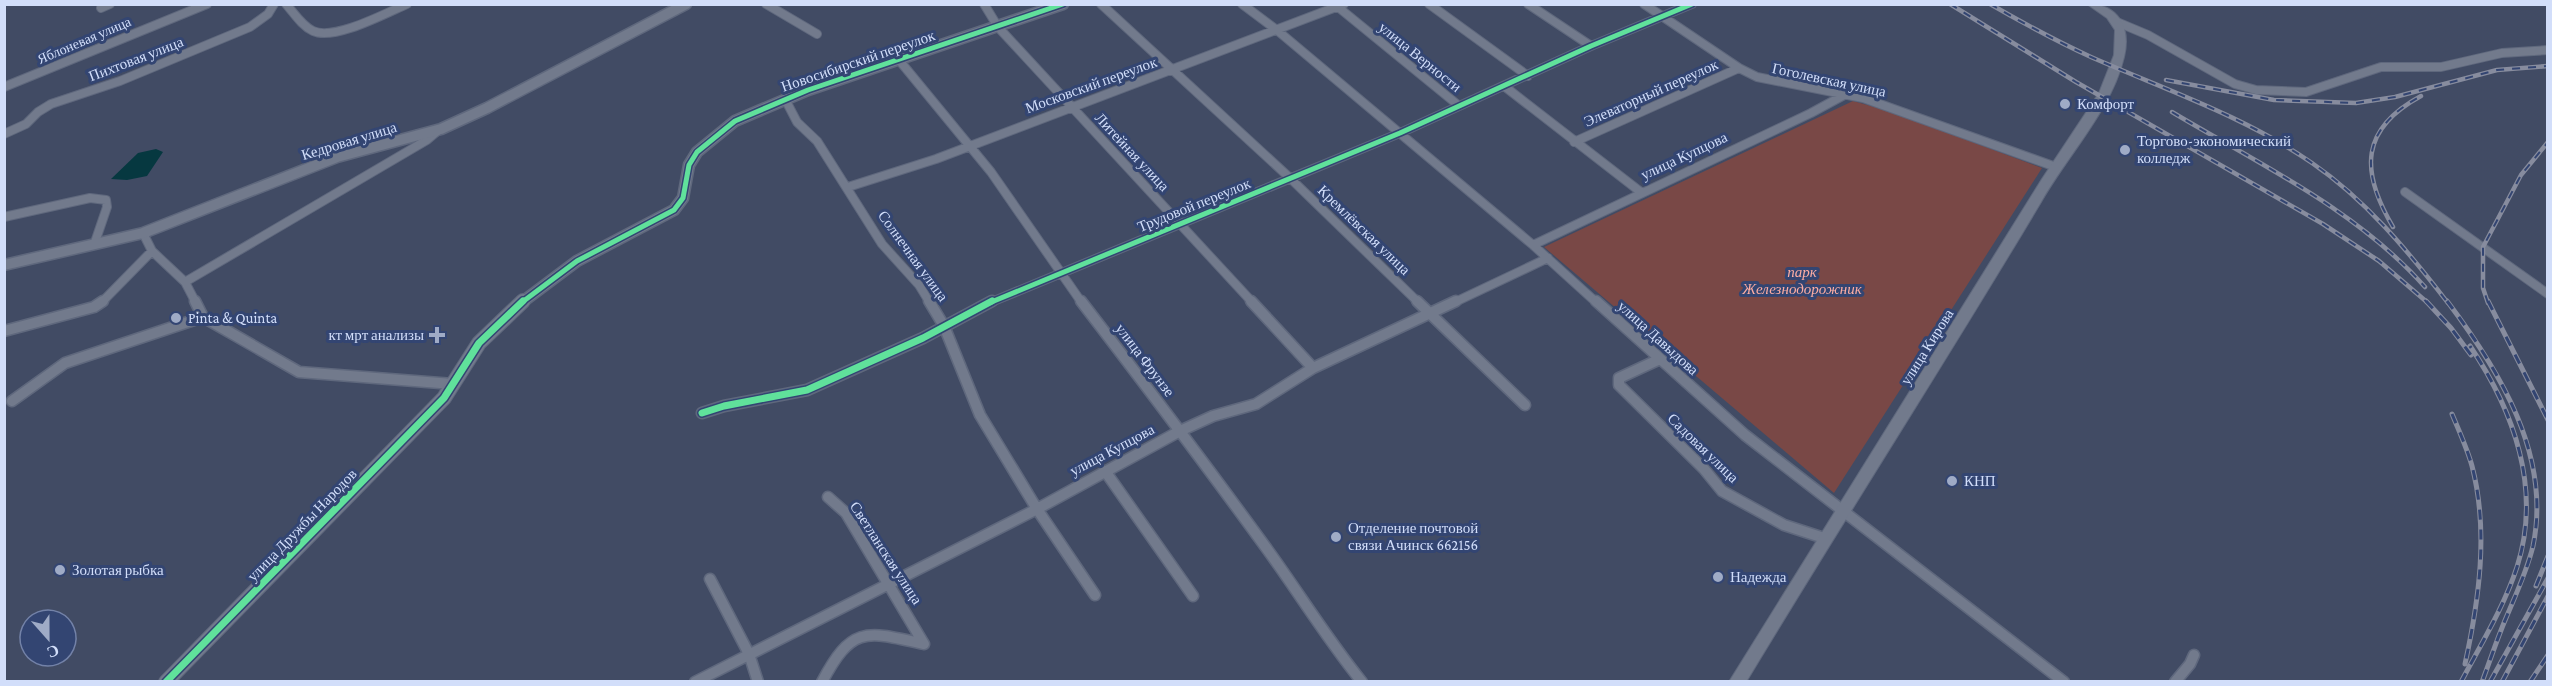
<svg xmlns="http://www.w3.org/2000/svg" width="2552" height="686" font-family="'Crimson Pro',serif">
<style>
.green{fill:#794846}
.water{fill:#063840}
.lines{fill:none;stroke-linecap:round;stroke-linejoin:round}
.minor-far1-casing{stroke:#5f687d;stroke-width:10}
.minor-casing{stroke:#5f687d;stroke-width:13}
.tertiary-far1-casing{stroke:#5f687d;stroke-width:13}
.tertiary-casing{stroke:#5f687d;stroke-width:16}
.secondary-casing{stroke:#5f687d;stroke-width:2}
.minor-far1{stroke:#727a8c;stroke-width:8}
.minor{stroke:#727a8c;stroke-width:10}
.tertiary-far1{stroke:#727a8c;stroke-width:10}
.tertiary{stroke:#727a8c;stroke-width:14}
.secondary{fill:#727a8c;fill-rule:evenodd}
.rail-far1-casing{stroke:#878c9e;stroke-width:4.5}
.rail-casing{stroke:#878c9e;stroke-width:5}
.rail-far1{stroke:#334572;stroke-width:2;stroke-dasharray:8;stroke-linecap:butt}
.rail{stroke:#334572;stroke-width:3;stroke-dasharray:10;stroke-linecap:butt}
.cycleway-far1-casing{stroke:#334572;stroke-width:8}
.cycleway-casing{stroke:#334572;stroke-width:10}
.cycleway-far1{stroke:#60e19b;stroke-width:5}
.cycleway{stroke:#60e19b;stroke-width:7}
.poi-dot{fill:#9fabc6;stroke:#334572;stroke-width:2}
.labels{text-anchor:middle;dominant-baseline:central;stroke-width:6;stroke-linejoin:round;paint-order:stroke}
.far-street-label{font-size:14px;fill:#d2defa;stroke:#334572}
.street-label{font-size:15px;fill:#d2defa;stroke:#334572}
.poi-label{font-size:15px;fill:#d2defa;stroke:#334572;text-anchor:start}
.park-label{font-size:15px;font-style:italic;fill:#fdada3;stroke:#334572}
</style>
<rect width="100%" height="100%" fill="#414b64"/>
<path class="green" d="M 1853,101 L 1889,111 L 2042,168 L 1834,493 L 1544,247 Z"/>
<path class="water" d="M 156,149 L 163,152 L 147,176 L 127,180 L 111,179 L 138,153 Z"/>
<g class="lines">
<g class="minor-far1-casing">
<path id="minor-far1" d="M 286,4 C 294,13 302,26 313,31 C 334,41 386,13 407,4
M 766,4 L 817,34
M 984,4 L 998,27 L 1253,303
M 1101,4 L 1291,179 L 1419,303
M 1242,4 L 1278,31 L 1533,245 L 1597,303
M 1429,4 L 1528,76
M 1528,4 L 1591,46
M 1644,4 L 1739,68 L 1757,77 L 1863,98 L 2056,167
M 1338,7 L 1458,105
M 101,8 L 110,4
M 2117,22 L 2148,35 L 2235,84 L 2256,90 L 2306,92 L 2381,67 L 2441,67 L 2502,53 L 2548,50
M 899,60 L 991,172 L 1082,303
M 1504,86 L 1642,193
M 4,87 L 207,4
M 785,99 L 797,122 L 817,141 L 882,244 L 919,285 L 930,303
M 4,134 L 26,124 L 38,112 L 51,104 L 120,81 L 250,27 L 268,14 L 274,4
M 1574,142 L 1739,68
M 848,187 L 936,159 L 1344,4
M 2405,192 L 2548,294
M 4,217 L 90,198 L 106,200 L 107,207 L 94,245
M 143,233 L 152,251 L 185,282 L 196,303
M 1533,245 L 1811,113 L 1846,94
M 185,282 L 427,140 L 440,129
M 101,303 L 152,251
M 989,303 L 1400,133 L 1591,46 L 1692,4
M 1453,303 L 1548,258"/>
</g>
<g class="minor-casing">
<path id="minor" d="M 195,301 L 203,317 L 299,372 L 453,384
M 929,301 L 944,326 L 980,415 L 1037,509 L 1095,595
M 1081,301 C 1144,383 1206,465 1267,549 C 1299,593 1327,639 1362,682
M 1251,301 L 1313,368
M 1417,301 L 1525,405
M 1596,301 L 1745,435 L 2064,682
M 4,331 L 94,307 L 103,301
M 1660,359 L 1619,378 L 1619,385 L 1704,469 L 1722,491 L 1784,525 L 1824,538
M 12,401 L 65,363 L 203,317
M 702,413 L 724,406 L 807,390 L 923,338 L 992,301
M 1105,471 L 1193,596
M 710,579 L 749,654 L 758,682
M 695,682 L 1037,509 L 1180,431 L 1213,416 L 1256,404 L 1313,368 L 1456,301
M 822,682 C 852,625 866,631 924,644 L 846,513 L 828,497
M 2175,682 L 2190,664 L 2194,655"/>
</g>
<g class="tertiary-far1-casing">
<path id="tertiary-far1" d="M 4,265 L 143,233 L 337,157 L 441,129 L 487,108 L 686,4
M 521,303 L 577,261 L 674,210 L 683,198 L 689,165 L 697,152 L 735,121 L 808,90 L 1063,4"/>
</g>
<g class="tertiary-casing">
<path id="tertiary" d="M 166,682 L 444,398 L 479,343 L 523,301"/>
</g>
<g class="secondary-casing">
<path id="secondary" d="M 2087,4 C 2119,4 2131,28 2124,57 C 2112,109 2067,156 2041,202 C 1945,363 1843,521 1746,682 L 1729,682 L 2042,179 L 2099,93 L 2114,55 L 2115,30 L 2107,18 Z"/>
</g>
<use href="#minor-far1" class="minor-far1"/>
<use href="#minor" class="minor"/>
<use href="#tertiary-far1" class="tertiary-far1"/>
<use href="#tertiary" class="tertiary"/>
<use href="#secondary" class="secondary"/>
<g class="rail-far1-casing">
<path id="rail-far1" d="M 1950,4 L 2076,82 L 2323,224 L 2379,261 L 2428,303
M 1990,4 C 2023,23 2056,41 2091,57 C 2166,90 2244,116 2312,163 C 2366,200 2408,251 2448,303
M 2166,80 L 2274,100 L 2356,103 L 2395,97 L 2497,70 L 2548,66
M 2172,112 C 2259,164 2357,210 2425,287
M 2393,227 C 2360,171 2360,129 2421,96
M 2488,303 L 2483,288 L 2483,247 L 2521,175 L 2548,142"/>
</g>
<g class="rail-casing">
<path id="rail" d="M 2426,301 L 2451,328 L 2471,355
M 2447,301 C 2499,370 2552,455 2533,546 C 2527,571 2516,594 2506,618 C 2497,639 2490,661 2482,682
M 2488,301 L 2548,420
M 2452,414 C 2459,431 2467,448 2472,466 C 2489,531 2479,600 2465,664
M 2536,586 L 2548,556
M 2461,682 C 2481,644 2504,607 2517,567 C 2542,489 2514,411 2470,346
M 2490,682 L 2548,578
M 2502,682 L 2548,596
M 2530,682 L 2548,655"/>
</g>
<use href="#rail-far1" class="rail-far1"/>
<use href="#rail" class="rail"/>
<g class="cycleway-far1-casing">
<path id="cycleway-far1" d="M 521,303 L 577,261 L 674,210 L 683,198 L 689,165 L 697,152 L 735,121 L 808,90 L 1063,4
M 989,303 L 1400,133 L 1591,46 L 1692,4"/>
</g>
<g class="cycleway-casing">
<path id="cycleway" d="M 702,413 L 724,406 L 807,390 L 923,338 L 992,301
M 166,682 L 444,398 L 479,343 L 523,301"/>
</g>
<use href="#cycleway-far1" class="cycleway-far1"/>
<use href="#cycleway" class="cycleway"/>
</g>
<g class="poi-dot">
<circle cx="2065" cy="104" r="6"/>
<circle cx="2125" cy="150" r="6"/>
<circle cx="176" cy="318" r="6"/>
<path d="M434 326h6v6h6v6h-6v6h-6v-6h-6v-6h6z"/>
<circle cx="1952" cy="481" r="6"/>
<circle cx="1336" cy="537" r="6"/>
<circle cx="60" cy="570" r="6"/>
<circle cx="1718" cy="577" r="6"/>
</g>
<g class="labels">
<g class="far-street-label">
<text transform="translate(84 40) rotate(-23)">Яблоневая улица</text>
</g>
<g class="street-label">
<text transform="translate(1420 57) rotate(39)">улица Верности</text>
<text transform="translate(136 59) rotate(-21)">Пихтовая улица</text>
<text transform="translate(858 61) rotate(-19)">Новосибирский переулок</text>
<text transform="translate(1829 80) rotate(12)">Гоголевская улица</text>
<text transform="translate(1091 85) rotate(-20)">Московский переулок</text>
<text transform="translate(1651 93) rotate(-24)">Элеваторный переулок</text>
<text transform="translate(349 141) rotate(-17)">Кедровая улица</text>
<text transform="translate(1132 152) rotate(47)">Литейная улица</text>
<text transform="translate(1684 156) rotate(-25)">улица Купцова</text>
<text transform="translate(1194 205) rotate(-22)">Трудовой переулок</text>
<text transform="translate(1364 230) rotate(44)">Кремлёвская улица</text>
<text transform="translate(913 256) rotate(54)">Солнечная улица</text>
<text transform="translate(1658 338) rotate(42)">улица Давыдова</text>
<text transform="translate(1927 347) rotate(-58)">улица Кирова</text>
<text transform="translate(1145 360) rotate(53)">улица Фрунзе</text>
<text transform="translate(1703 448) rotate(44)">Садовая улица</text>
<text transform="translate(1112 450) rotate(-28)">улица Купцова</text>
<text transform="translate(302 525) rotate(-46)">улица Дружбы Народов</text>
<text transform="translate(886 553) rotate(57)">Светланская улица</text>
</g>
<g class="poi-label">
<text x="2077" y="104">Комфорт</text>
<text x="2137" y="141">Торгово-экономический<tspan x="2137" dy="17">колледж</tspan></text>
<text x="188" y="318">Pinta &amp; Quinta</text>
<text x="424" y="335" text-anchor="end">кт мрт анализы</text>
<text x="1964" y="481">КНП</text>
<text x="1348" y="528">Отделение почтовой<tspan x="1348" dy="17">связи Ачинск 662156</tspan></text>
<text x="72" y="570">Золотая рыбка</text>
<text x="1730" y="577">Надежда</text>
</g>
<g class="park-label">
<text x="1802" y="272">парк<tspan x="1802" dy="17">Железнодорожник</tspan></text>
</g>
</g>
<rect width="2552" height="686" fill="none" stroke="#d2defa" stroke-width="12"/>
<g transform="translate(48 638) rotate(159)"><circle r="28" fill="#334572" stroke="#7382a8" stroke-width="1.5"/>
<path d="M0-4.5L10 22L0 15L-10 22Z" fill="#9fabc6"/>
<text y="-9" font-size="16" font-weight="bold" text-anchor="middle" fill="#d2defa">С</text>
</g>
</svg>
